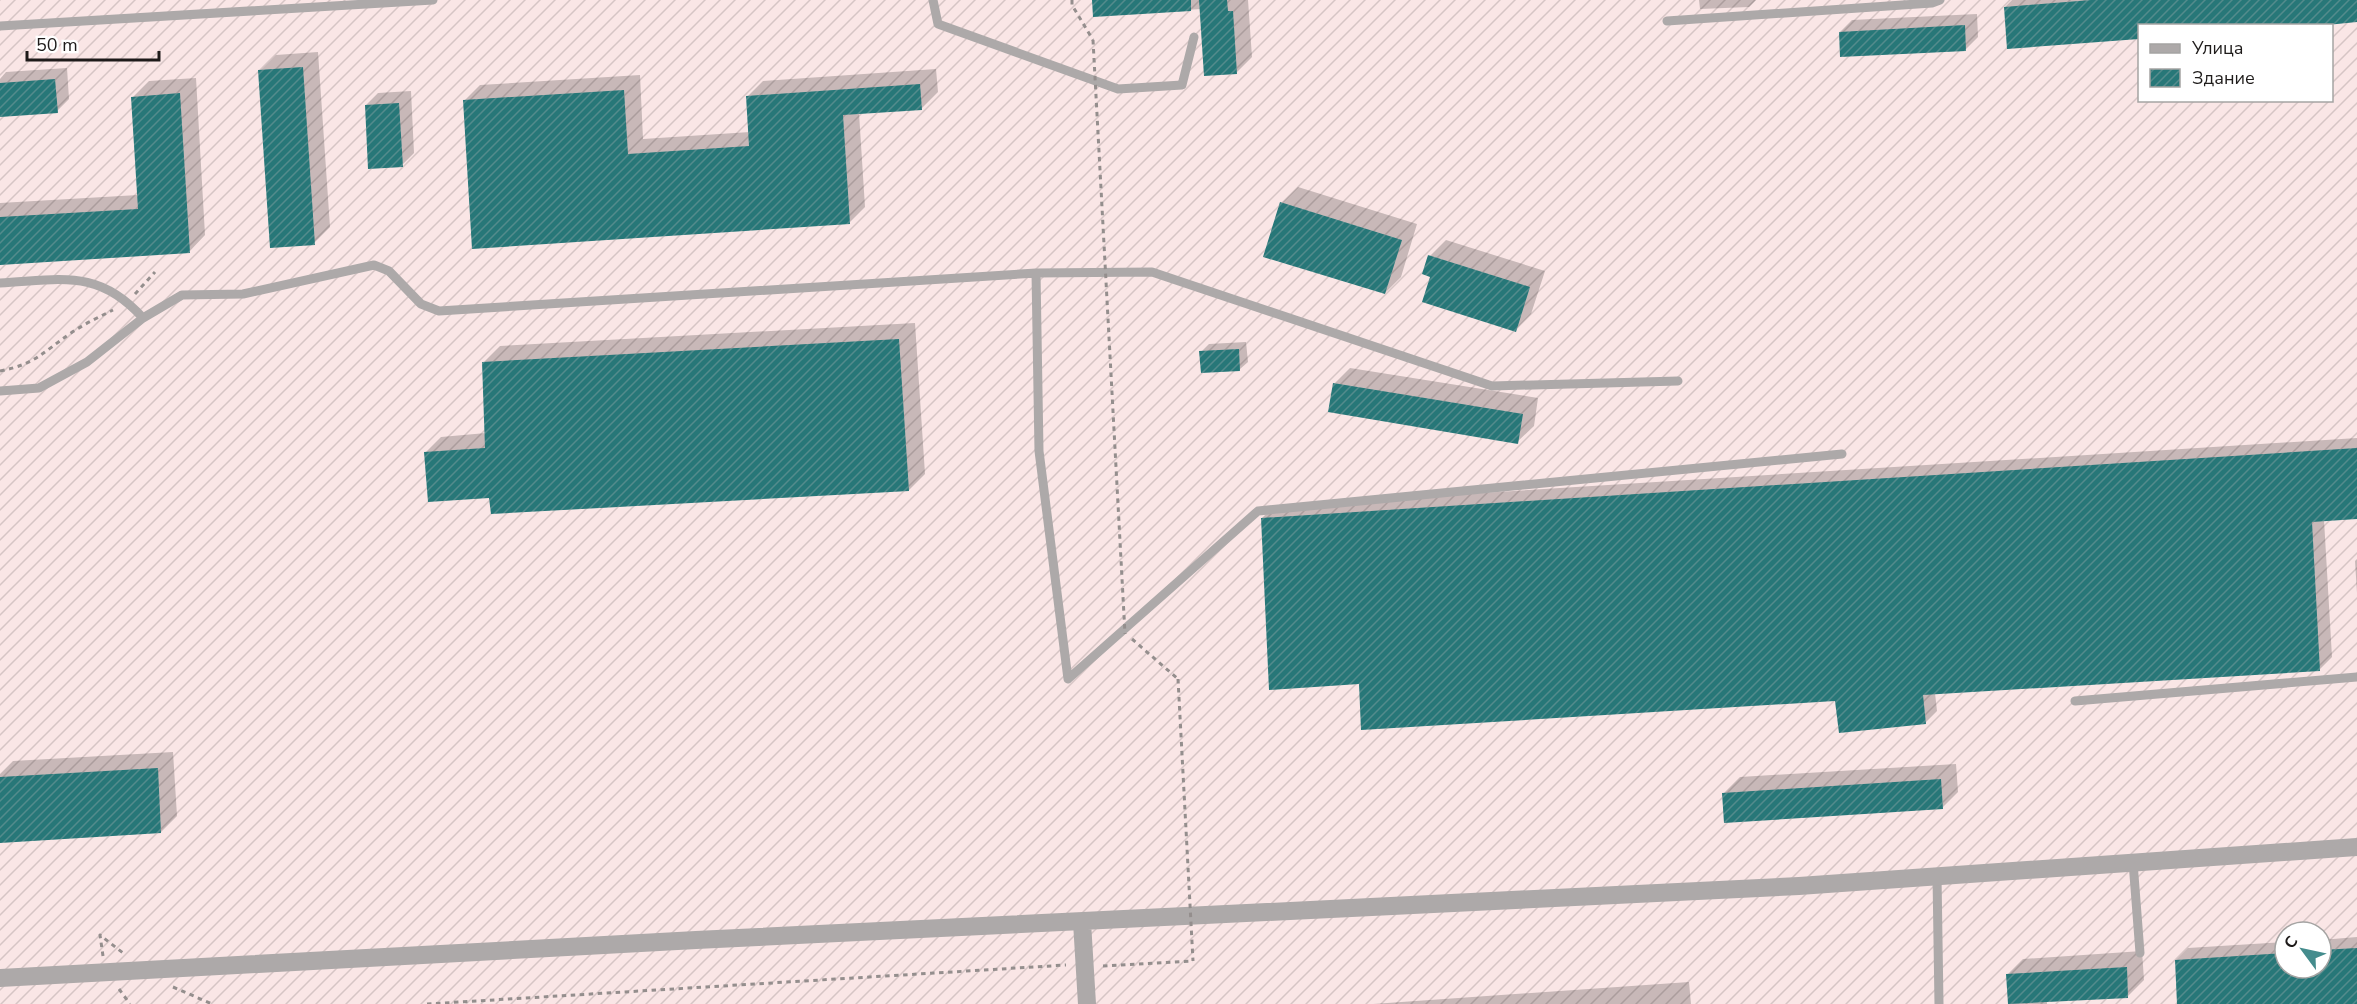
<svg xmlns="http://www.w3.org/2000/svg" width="2357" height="1004" font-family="'Nunito Sans',sans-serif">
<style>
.industrial{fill:url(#industrial-furrows);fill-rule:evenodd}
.shadow{fill:#0003}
.building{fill:url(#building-hatch)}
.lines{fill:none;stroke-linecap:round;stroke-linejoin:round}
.path{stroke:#948e8d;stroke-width:3;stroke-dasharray:4.5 4.5;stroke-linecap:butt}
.lane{stroke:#ada9a9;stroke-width:9}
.street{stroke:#ada9a9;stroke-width:18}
.path-bridge{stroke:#948e8d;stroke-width:3;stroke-dasharray:4.5 4.5;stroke-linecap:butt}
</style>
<defs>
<pattern id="industrial-furrows" width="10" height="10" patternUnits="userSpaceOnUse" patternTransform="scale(1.5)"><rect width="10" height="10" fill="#fae6e6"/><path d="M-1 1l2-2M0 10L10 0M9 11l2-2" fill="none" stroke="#d6c5c5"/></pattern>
<pattern id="building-hatch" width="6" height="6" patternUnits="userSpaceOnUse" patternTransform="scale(1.5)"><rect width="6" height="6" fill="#277778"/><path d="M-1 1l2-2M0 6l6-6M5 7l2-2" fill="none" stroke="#548b8c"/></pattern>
</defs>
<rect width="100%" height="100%" fill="#fff6f6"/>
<path class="industrial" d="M 0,0 L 2357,0 L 2357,1004 L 0,1004 ZM 2140,26 L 2332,26 L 2332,100 L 2140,100 ZM 2285,932 L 2321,932 L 2321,968 L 2285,968 Z"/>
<path class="shadow" d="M 1093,0 L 1248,0 L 1252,57 L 1237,72 L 1201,9 L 1094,16 Z
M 1699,0 L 1756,0 L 1749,7 L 1700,9 Z
M 2012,0 L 2357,0 L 2357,21 L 2140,26 L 2140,38 L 2008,48 L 2005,7 Z
M 1977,14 L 1978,37 L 1966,49 L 1840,32 L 1852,20 Z
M 318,52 L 330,227 L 314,243 L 260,71 L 276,55 Z
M 67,68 L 69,99 L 57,111 L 0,116 L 0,79 L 6,72 Z
M 936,69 L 938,92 L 922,108 L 859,113 L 865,207 L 849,223 L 474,247 L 464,101 L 480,85 L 640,75 L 643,139 L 750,132 L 747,97 L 763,81 Z
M 196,78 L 205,235 L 189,252 L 0,263 L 0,203 L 138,195 L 133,97 L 149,81 Z
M 411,91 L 414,153 L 402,165 L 366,105 L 378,93 Z
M 1298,187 L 1417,224 L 1401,277 L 1385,293 L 1282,203 Z
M 1446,240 L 1545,271 L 1531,314 L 1515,330 L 1432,276 L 1430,256 Z
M 915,323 L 925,474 L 909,490 L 490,496 L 425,453 L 441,437 L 486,433 L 484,362 L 500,346 Z
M 1246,342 L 1248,362 L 1240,369 L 1201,352 L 1209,344 Z
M 1350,368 L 1538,398 L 1534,426 L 1517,442 L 1334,384 Z
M 2357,438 L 2357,518 L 2324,520 L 2332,657 L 2320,669 L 1935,693 L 1937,711 L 1925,723 L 1837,699 L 1360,683 L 1262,518 L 1274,506 Z
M 2357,559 L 2357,593 L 2355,561 Z
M 173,752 L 177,816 L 161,832 L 0,831 L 0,774 L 13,761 Z
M 1956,764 L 1958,792 L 1942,808 L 1724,793 L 1740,777 Z
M 2357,937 L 2357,1004 L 2179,1004 L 2176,960 L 2188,948 L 2285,942 L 2285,968 L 2321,968 L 2321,940 Z
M 2142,951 L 2144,980 L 2128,996 L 2047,1001 L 2047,1004 L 2009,1004 L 2007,975 L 2023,959 Z
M 1689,982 L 1691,1004 L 1373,1004 Z"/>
<path class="building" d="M 1092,0 L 1191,0 L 1191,11 L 1093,17 Z
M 1199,0 L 1227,0 L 1228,11 L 1233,11 L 1237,74 L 1204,76 Z
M 2091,0 L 2357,0 L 2357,22 L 2317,26 L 2139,26 L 2139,39 L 2007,49 L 2004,7 Z
M 1965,25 L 1966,51 L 1840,57 L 1839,32 Z
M 303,67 L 315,245 L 270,248 L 258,70 Z
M 55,79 L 58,113 L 0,117 L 0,83 Z
M 920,84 L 922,110 L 843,115 L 850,224 L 472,249 L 463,100 L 624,90 L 628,154 L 749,146 L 746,96 Z
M 180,93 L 190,253 L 0,265 L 0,217 L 138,209 L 131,97 Z
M 399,103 L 403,167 L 368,169 L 365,105 Z
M 1280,202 L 1402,240 L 1385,294 L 1263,257 Z
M 1428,255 L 1530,287 L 1516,332 L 1422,302 L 1430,277 L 1422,274 Z
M 899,339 L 909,491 L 491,514 L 489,498 L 428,502 L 424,452 L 485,448 L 482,362 Z
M 1239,349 L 1240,371 L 1201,373 L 1199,351 Z
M 1333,383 L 1523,414 L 1518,444 L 1328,412 Z
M 2357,448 L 2357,519 L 2312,522 L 2320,671 L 1923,695 L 1926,724 L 1839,733 L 1835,701 L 1361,730 L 1359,684 L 1269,690 L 1261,518 Z
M 158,768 L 161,833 L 0,843 L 0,777 Z
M 1941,779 L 1943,809 L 1724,823 L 1722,793 Z
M 2357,948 L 2357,1004 L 2177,1004 L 2175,960 L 2285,953 L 2285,968 L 2321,968 L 2321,950 Z
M 2127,967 L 2128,998 L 2008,1004 L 2006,974 Z"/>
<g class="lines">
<path class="path" d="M 1072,0 L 1072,5 L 1093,40
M 135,294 L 155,272
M 0,371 C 36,364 43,352 71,333 C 84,324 99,317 113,310
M 1132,639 L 1178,679
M 103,956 L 100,935 L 123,953
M 1103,966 L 1193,961
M 173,987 L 212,1004
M 119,989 L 130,1004
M 427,1004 L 1066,965"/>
<path class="lane" d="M 933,0 L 938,24 L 1118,89 L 1182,85 L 1194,37
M 1667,21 L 1932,3 L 1940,0
M 0,26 L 433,0
M 1036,273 L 1152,272 L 1492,386 L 1678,381
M 0,283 C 61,280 98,268 143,318
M 0,391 L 39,388 L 87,362 L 143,318 L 182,295 L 243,294 L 374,265 L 389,271 L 421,304 L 439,311 L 1036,273 L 1039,451 L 1068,679
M 1068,679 L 1258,511 L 1842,454
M 2075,701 L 2357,677
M 2133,862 L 2140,953
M 1937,876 L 1939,1004"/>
<path class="street" d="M 1082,922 L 1087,1004
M 0,978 L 696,940 L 1799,886 L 2357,847"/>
<path class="path-bridge" d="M 1093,40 L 1125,634
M 1178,679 L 1193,961"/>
</g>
<rect x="2138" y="24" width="195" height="78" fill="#ffffff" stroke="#a5a4a3" stroke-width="1.5"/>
<rect x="2150" y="44" width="30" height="9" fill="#ada9a9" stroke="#a5a4a3" stroke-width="1.5"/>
<text x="2192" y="54" font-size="18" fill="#1e1b1a">Улица</text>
<rect x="2150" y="69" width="30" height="18" fill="url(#building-hatch)" stroke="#a5a4a3" stroke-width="1.5"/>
<text x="2192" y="84" font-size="18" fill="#1e1b1a">Здание</text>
<g transform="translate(2303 950) rotate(303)"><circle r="28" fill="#ffffff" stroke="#a5a4a3" stroke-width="1.5"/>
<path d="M0-4.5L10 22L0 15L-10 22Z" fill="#448c8d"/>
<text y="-9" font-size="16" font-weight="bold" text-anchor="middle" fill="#1e1b1a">С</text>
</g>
<path d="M27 51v9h132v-9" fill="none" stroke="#1e1b1a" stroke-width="3"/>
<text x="36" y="51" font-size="18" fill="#1e1b1a" stroke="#ffffff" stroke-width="4.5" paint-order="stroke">50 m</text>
</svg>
